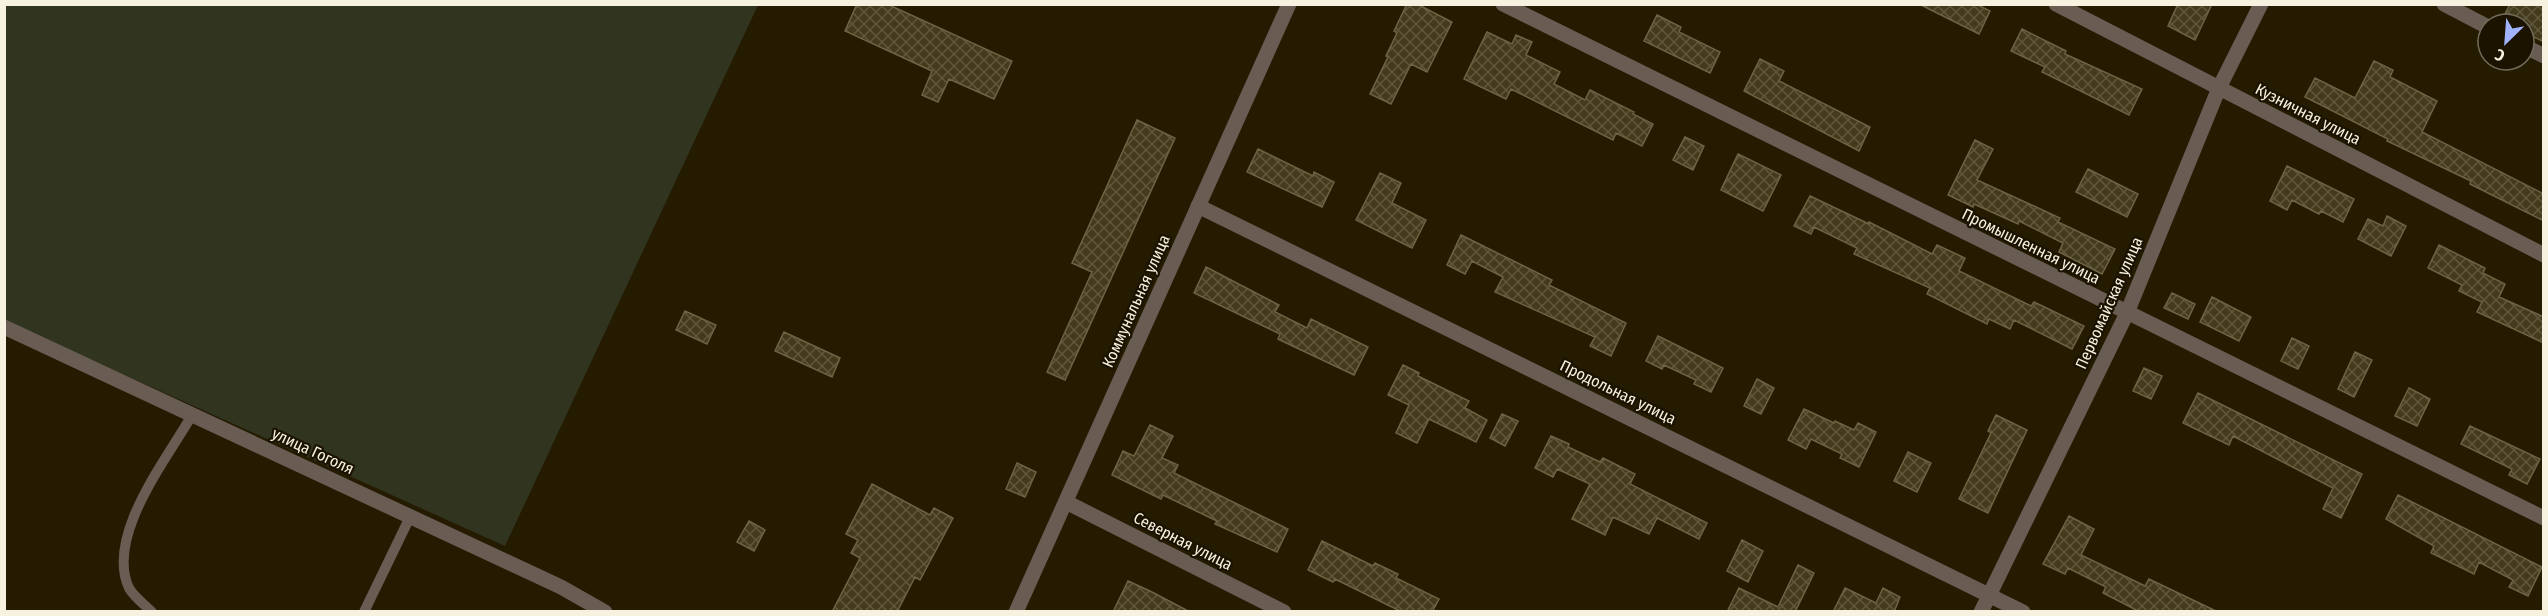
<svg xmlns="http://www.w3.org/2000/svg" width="2548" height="616" font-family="'Fira Sans Condensed',sans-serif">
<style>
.green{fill:#313520}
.building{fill:url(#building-cross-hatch);stroke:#6e6445;stroke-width:1.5}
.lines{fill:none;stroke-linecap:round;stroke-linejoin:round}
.service{stroke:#685c53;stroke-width:10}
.minor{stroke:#685c53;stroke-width:15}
.tertiary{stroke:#685c53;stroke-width:15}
.labels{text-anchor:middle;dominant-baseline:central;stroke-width:4.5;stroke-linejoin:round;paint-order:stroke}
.street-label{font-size:16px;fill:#f7f1e0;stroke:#1b1200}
</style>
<defs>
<pattern id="building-cross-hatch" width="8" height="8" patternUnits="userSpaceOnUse" patternTransform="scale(1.5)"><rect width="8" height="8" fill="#443a1c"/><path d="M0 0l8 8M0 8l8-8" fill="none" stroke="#60573d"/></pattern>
</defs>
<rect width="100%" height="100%" fill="#241b00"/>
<path class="green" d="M 5,5 L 758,5 L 505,546 L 5,321 Z"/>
<path class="building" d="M 857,4 L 887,4 L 1012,61 L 994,99 L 949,79 L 938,102 L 922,95 L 932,71 L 845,31 Z
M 1407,4 L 1417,4 L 1452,22 L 1427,72 L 1411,64 L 1391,104 L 1370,94 L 1388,57 L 1386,56 L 1397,33 L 1394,31 Z
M 1919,4 L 1976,4 L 1990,11 L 1979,34 Z
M 2178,4 L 2212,4 L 2195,40 L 2168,26 Z
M 2510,4 L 2544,4 L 2544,42 L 2524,32 L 2524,24 L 2500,24 Z
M 1657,15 L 1681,27 L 1679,32 L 1720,52 L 1710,73 L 1644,41 Z
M 2022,29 L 2066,51 L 2065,54 L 2142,89 L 2129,115 L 2042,72 L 2045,67 L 2011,51 Z
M 1487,32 L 1512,44 L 1516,35 L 1532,42 L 1526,55 L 1560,72 L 1554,84 L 1585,100 L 1590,90 L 1634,112 L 1633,114 L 1653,124 L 1642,146 L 1616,133 L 1613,140 L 1511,89 L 1506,99 L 1464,79 Z
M 1760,59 L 1784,71 L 1779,81 L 1870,127 L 1859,151 L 1744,91 Z
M 2374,61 L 2393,70 L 2390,77 L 2437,101 L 2422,132 L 2544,194 L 2544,221 L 2470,184 L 2471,181 L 2387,141 L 2388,139 L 2305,97 L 2315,78 L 2355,98 Z
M 1137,120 L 1175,138 L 1065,380 L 1047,372 L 1092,272 L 1072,263 Z
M 1685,137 L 1704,146 L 1693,170 L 1673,160 Z
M 1975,140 L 1993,149 L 1977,180 L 2060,218 L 2058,222 L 2115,249 L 2102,274 L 2059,252 L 2063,243 L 2019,221 L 2018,224 L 1974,204 L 1973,207 L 1948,195 Z
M 1258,149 L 1313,176 L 1314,172 L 1334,182 L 1322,207 L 1247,172 Z
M 1738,154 L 1781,175 L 1763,211 L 1721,190 Z
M 2287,166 L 2354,199 L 2343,222 L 2321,211 L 2319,214 L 2292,200 L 2287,210 L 2270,201 Z
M 2088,169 L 2138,194 L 2127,217 L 2076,192 Z
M 1380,173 L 1401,183 L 1392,203 L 1426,220 L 1412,248 L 1356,220 Z
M 1810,196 L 1869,224 L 1869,222 L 1932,254 L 1937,245 L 1965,258 L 1959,271 L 2031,306 L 2034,302 L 2084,326 L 2072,349 L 2014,320 L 2010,329 L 1989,319 L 1987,324 L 1927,294 L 1930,288 L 1854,254 L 1857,248 L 1814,227 L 1811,234 L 1794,226 Z
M 2387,216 L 2406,226 L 2391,256 L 2358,239 L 2368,219 L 2383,226 Z
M 1461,235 L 1552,280 L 1549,285 L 1626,323 L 1611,356 L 1590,346 L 1595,337 L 1495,292 L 1503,277 L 1472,261 L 1465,274 L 1447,265 Z
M 2439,245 L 2485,268 L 2483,273 L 2505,284 L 2499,297 L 2544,317 L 2544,343 L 2477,312 L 2482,302 L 2459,291 L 2462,285 L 2428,268 Z
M 1206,267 L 1279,305 L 1275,312 L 1307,328 L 1311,319 L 1368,347 L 1354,375 L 1278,339 L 1280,334 L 1194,293 Z
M 2172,293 L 2195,304 L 2188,319 L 2164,308 Z
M 2212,297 L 2251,317 L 2239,341 L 2200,322 Z
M 685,311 L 716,325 L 707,344 L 676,330 Z
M 784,332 L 840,358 L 832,377 L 775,351 Z
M 1658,336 L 1723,368 L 1711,392 L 1694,384 L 1696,380 L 1664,365 L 1662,369 L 1646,361 Z
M 2292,338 L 2309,346 L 2298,369 L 2281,361 Z
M 2355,352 L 2372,360 L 2354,397 L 2338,389 Z
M 1403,365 L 1419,373 L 1418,376 L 1469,401 L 1465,408 L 1487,420 L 1476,442 L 1429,419 L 1417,443 L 1396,433 L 1409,405 L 1388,395 Z
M 2144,368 L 2162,376 L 2151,399 L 2133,391 Z
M 1757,379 L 1774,388 L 1761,414 L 1744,406 Z
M 2409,388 L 2430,399 L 2417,426 L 2395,416 Z
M 2198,393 L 2362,474 L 2341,518 L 2323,509 L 2333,488 L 2233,436 L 2229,445 L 2183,423 Z
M 1804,409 L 1834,423 L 1835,421 L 1854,430 L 1858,423 L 1876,432 L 1859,467 L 1840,458 L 1842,454 L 1811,439 L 1806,449 L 1788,440 Z
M 1502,414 L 1518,421 L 1505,446 L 1490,438 Z
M 1996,415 L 2027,430 L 1988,513 L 1959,499 L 1991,433 L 1988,431 Z
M 1150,425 L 1173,436 L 1162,458 L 1178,465 L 1174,473 L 1288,529 L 1277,552 L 1215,524 L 1217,521 L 1163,495 L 1161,499 L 1112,475 L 1123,451 L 1134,456 Z
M 2470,426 L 2540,459 L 2527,484 L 2509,475 L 2512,469 L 2461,444 Z
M 1551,436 L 1569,444 L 1568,447 L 1600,462 L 1603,458 L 1635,474 L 1630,484 L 1707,523 L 1699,539 L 1657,518 L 1649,534 L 1613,517 L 1605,535 L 1572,519 L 1590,484 L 1557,469 L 1553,477 L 1535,468 Z
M 1908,452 L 1931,463 L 1917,492 L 1894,481 Z
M 1017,463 L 1036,472 L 1025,497 L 1006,489 Z
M 872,484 L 930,515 L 934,508 L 953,518 L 920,580 L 915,577 L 897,612 L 832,612 L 860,558 L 851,553 L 858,540 L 846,534 Z
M 2398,495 L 2542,567 L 2528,596 L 2509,587 L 2513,580 L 2479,562 L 2474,574 L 2431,553 L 2434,546 L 2386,519 Z
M 2069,516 L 2094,529 L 2081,555 L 2145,586 L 2149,579 L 2218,612 L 2140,612 L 2103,593 L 2106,587 L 2068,568 L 2065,574 L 2043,564 Z
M 749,521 L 765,530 L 754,551 L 737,542 Z
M 1742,540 L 1763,551 L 1748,582 L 1727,571 Z
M 1322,541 L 1373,566 L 1375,563 L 1398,574 L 1396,578 L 1439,599 L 1432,612 L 1402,612 L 1335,579 L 1333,582 L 1308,570 Z
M 1798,565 L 1814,573 L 1795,612 L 1727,612 L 1739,588 L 1778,607 Z
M 1128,581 L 1150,591 L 1190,612 L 1113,612 Z
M 1845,588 L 1876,603 L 1883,588 L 1900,597 L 1894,612 L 1833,612 Z"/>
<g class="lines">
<path class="service" d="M 152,612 C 145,605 134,597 129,588 C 105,536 167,459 192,415
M 364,612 L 410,517"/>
<path class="minor" d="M 1503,4 L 2544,518
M 2056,4 L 2544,255
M 2444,4 L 2488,27
M 2524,46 L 2544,56
M 1198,206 L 2023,612
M 4,327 L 561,587 L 605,612
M 1066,502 L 1284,612
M 1981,612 L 2127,313 L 2219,88 L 2261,4"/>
<path class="tertiary" d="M 1016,612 L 1289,4"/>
</g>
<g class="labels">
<g class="street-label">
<text transform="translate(2308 114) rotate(27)">Кузничная улица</text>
<text transform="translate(2031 246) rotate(26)">Промышленная улица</text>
<text transform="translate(1136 301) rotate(-66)">Коммунальная улица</text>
<text transform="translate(2109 303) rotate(-66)">Первомайская улица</text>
<text transform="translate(1618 392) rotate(26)">Продольная улица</text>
<text transform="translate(313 451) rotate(25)">улица Гоголя</text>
<text transform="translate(1183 541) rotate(27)">Северная улица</text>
</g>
</g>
<rect width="2548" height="616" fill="none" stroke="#f7f1e0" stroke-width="12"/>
<g transform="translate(2506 42) rotate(205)"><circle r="28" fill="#1b1200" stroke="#736b5a" stroke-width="1.5"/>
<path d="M0-4.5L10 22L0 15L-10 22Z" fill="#a1b3fd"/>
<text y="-9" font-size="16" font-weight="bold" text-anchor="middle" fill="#f7f1e0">С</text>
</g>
</svg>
